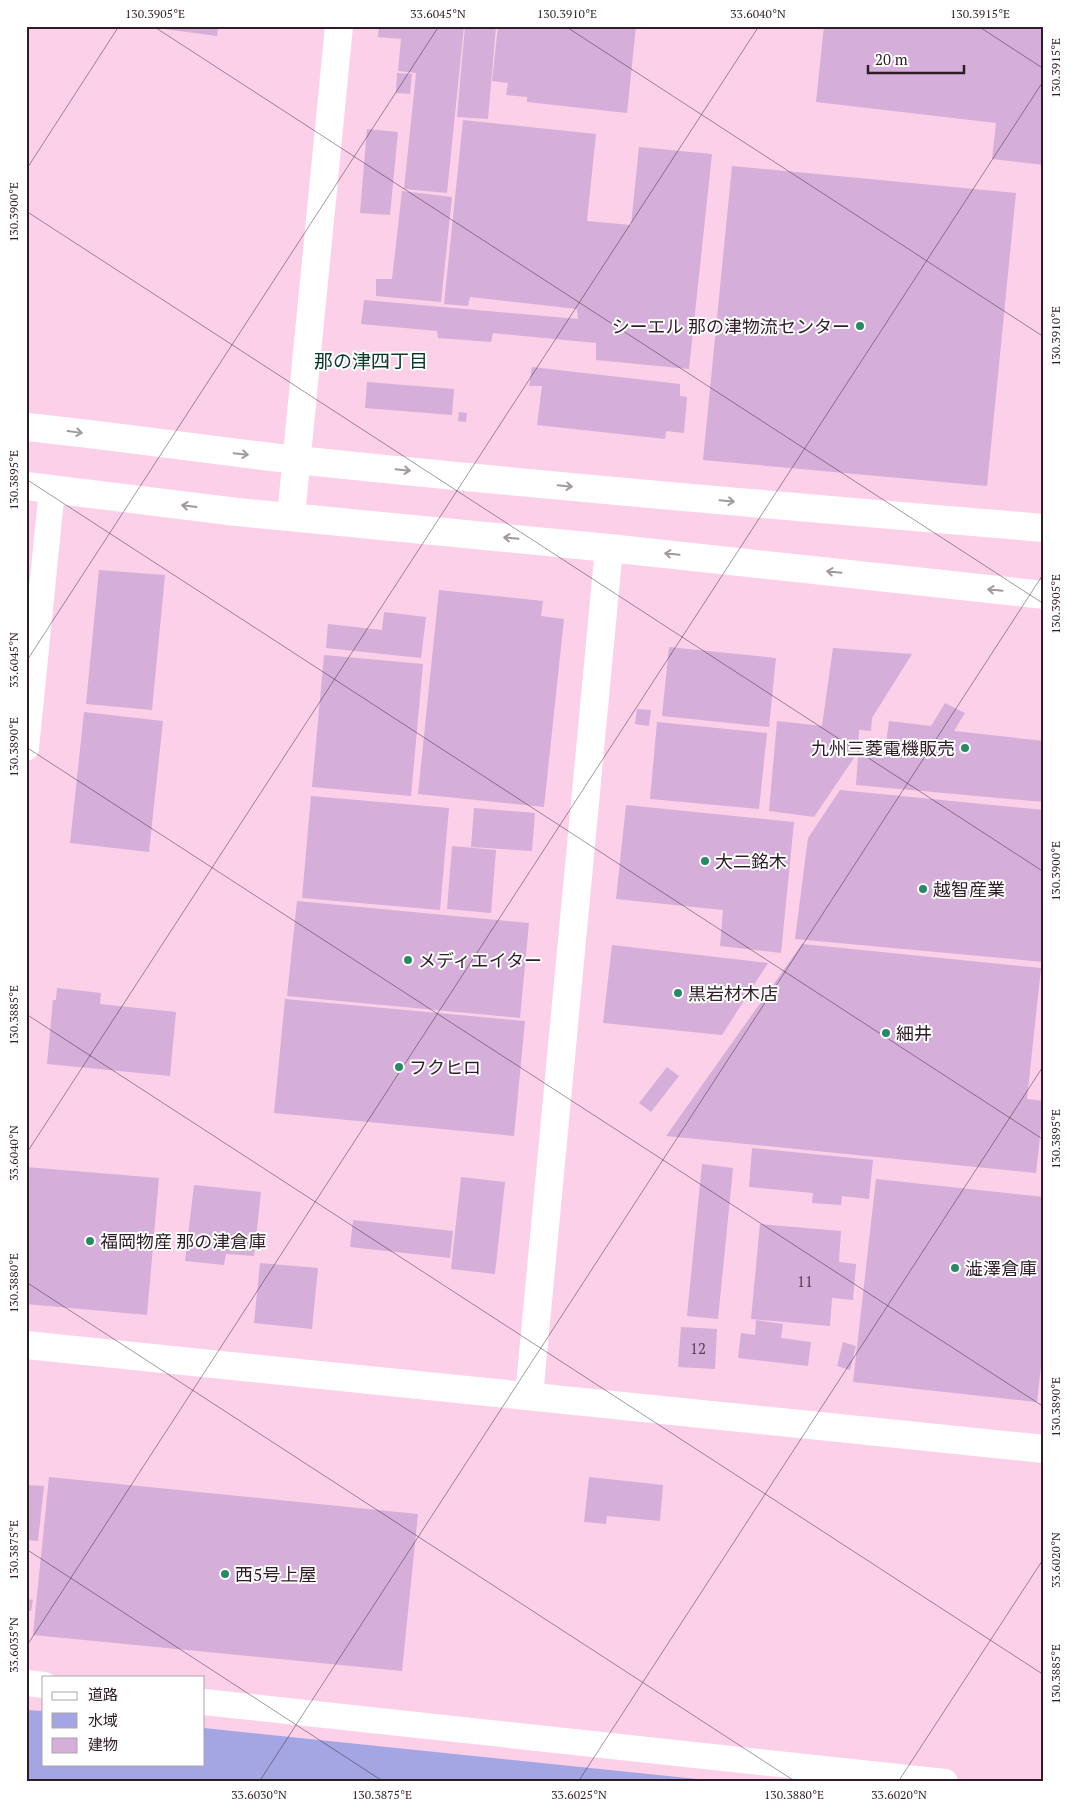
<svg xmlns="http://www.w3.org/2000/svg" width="1070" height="1808" font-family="'PT Serif','Noto Sans JP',serif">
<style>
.water{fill:#a4a5e3}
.building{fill:#d5afd9}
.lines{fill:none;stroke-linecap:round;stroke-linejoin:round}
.minor{stroke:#fff;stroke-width:26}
.tertiary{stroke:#fff;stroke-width:28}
.oneway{stroke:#a1999e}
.ticks{fill:none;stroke:#2f1c27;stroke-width:1;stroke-opacity:0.45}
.poi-dot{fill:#278a65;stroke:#fff;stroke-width:2}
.labels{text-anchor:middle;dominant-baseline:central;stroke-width:4;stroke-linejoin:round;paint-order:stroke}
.number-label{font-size:15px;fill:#584154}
.poi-label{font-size:18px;fill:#2f1c27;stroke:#fff;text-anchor:start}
.neighbourhood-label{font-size:19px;fill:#093927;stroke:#fff}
.neatline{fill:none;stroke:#2f1c27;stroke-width:2}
.ticks-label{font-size:12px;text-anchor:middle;fill:#2f1c27}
</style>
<rect width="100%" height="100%" fill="#fcd0e9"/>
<path class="water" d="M 26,1710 L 44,1711 L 44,1764 L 204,1764 L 204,1728 L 726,1782 L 26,1782 Z"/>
<path class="building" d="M 141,26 L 218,26 L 217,36 Z
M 379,26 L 464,26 L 447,193 L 404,189 L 416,73 L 398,71 L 401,39 L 378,37 Z
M 465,26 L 496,27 L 488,119 L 457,117 Z
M 498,26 L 636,26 L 627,113 L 527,102 L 527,97 L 506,95 L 508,83 L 492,81 Z
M 824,26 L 1044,26 L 1044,165 L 992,159 L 996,123 L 816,102 Z
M 397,73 L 412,74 L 410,94 L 396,93 Z
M 463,120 L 596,134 L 587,221 L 631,225 L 639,147 L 712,154 L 689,369 L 596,360 L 596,343 L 493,333 L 491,342 L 438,338 L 437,331 L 361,324 L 364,300 L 578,319 L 577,309 L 470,297 L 468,306 L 444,304 Z
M 367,129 L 398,132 L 390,215 L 360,213 Z
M 732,166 L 1016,193 L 987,486 L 703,460 Z
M 402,191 L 452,197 L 441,302 L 376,296 L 376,279 L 392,279 Z
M 532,367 L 680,384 L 680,396 L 687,397 L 684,433 L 666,431 L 665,439 L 537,425 L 542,386 L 529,386 Z
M 367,382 L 454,389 L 452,415 L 365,408 Z
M 459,412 L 467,413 L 466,422 L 458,421 Z
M 99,570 L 165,575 L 152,710 L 86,704 Z
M 439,590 L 543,601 L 541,616 L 564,619 L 544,807 L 418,794 Z
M 384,612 L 426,617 L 421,658 L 326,648 L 328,624 L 382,630 Z
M 669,647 L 776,658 L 769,727 L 662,716 Z
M 833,648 L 912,654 L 872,718 L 871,731 L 859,730 L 858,752 L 814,817 L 769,811 L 777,721 L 822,726 Z
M 324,655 L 423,664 L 411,796 L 312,787 Z
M 945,703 L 965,713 L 954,731 L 1044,741 L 1044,802 L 856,785 L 858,755 L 884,758 L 889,721 L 931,726 Z
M 637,709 L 651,710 L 649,726 L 635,724 Z
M 84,712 L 163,721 L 149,852 L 70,843 Z
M 657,722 L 767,733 L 759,809 L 650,799 Z
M 840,790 L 1044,810 L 1044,962 L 795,939 L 808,838 Z
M 311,796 L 449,808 L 440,910 L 302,898 Z
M 626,805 L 794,822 L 781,953 L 720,946 L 723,910 L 616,899 Z
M 474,808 L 535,813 L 532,851 L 471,847 Z
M 452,846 L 496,850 L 491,913 L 447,909 Z
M 297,901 L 529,923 L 520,1018 L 287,996 Z
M 802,944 L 1041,968 L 1027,1099 L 1044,1101 L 1036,1173 L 666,1136 Z
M 612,945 L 768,963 L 722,1035 L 603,1023 Z
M 57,988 L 101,993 L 100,1004 L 176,1012 L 170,1076 L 47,1064 L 53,1000 L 56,1000 Z
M 285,999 L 525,1021 L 514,1136 L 274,1113 Z
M 667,1067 L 679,1076 L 651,1112 L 639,1103 Z
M 752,1148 L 873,1160 L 869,1199 L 842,1196 L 841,1205 L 812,1203 L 813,1193 L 749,1187 Z
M 702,1164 L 733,1168 L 718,1319 L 687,1316 Z
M 26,1167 L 159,1178 L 147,1315 L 26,1304 Z
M 461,1177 L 505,1182 L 495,1274 L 451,1269 Z
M 876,1179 L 1044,1197 L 1044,1339 L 1037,1402 L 853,1382 Z
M 194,1185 L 261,1192 L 254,1256 L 226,1254 L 224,1265 L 185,1261 Z
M 353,1220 L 453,1231 L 450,1258 L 350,1247 Z
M 760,1224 L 841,1231 L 839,1262 L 856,1264 L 853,1300 L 832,1298 L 830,1326 L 751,1319 Z
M 260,1263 L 318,1268 L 312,1329 L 254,1323 Z
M 756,1320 L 783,1324 L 781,1338 L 811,1342 L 808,1366 L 738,1358 L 741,1333 L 755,1335 Z
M 681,1327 L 717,1329 L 715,1369 L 678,1367 Z
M 843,1342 L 856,1346 L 850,1370 L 837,1366 Z
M 49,1477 L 418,1514 L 402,1671 L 33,1635 Z
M 589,1477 L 663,1485 L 660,1521 L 607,1516 L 606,1524 L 584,1522 Z
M 26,1485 L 44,1486 L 38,1541 L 26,1540 Z
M 26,1599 L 33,1600 L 31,1611 L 26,1611 Z"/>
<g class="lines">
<path class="minor" d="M 26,748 L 52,489
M 26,1683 L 44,1685
M 204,1702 L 945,1782"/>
<path class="tertiary" d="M 26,427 C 117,436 206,450 297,460 C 545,486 795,507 1044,528
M 26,486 L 237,512 L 609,548 L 1044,595
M 291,516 L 339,26
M 26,1345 L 1044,1449
M 529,1396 L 609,548"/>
</g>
<defs><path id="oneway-shaft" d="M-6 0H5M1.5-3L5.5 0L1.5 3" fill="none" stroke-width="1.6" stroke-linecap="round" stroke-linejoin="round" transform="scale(1.25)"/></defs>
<g class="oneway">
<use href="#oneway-shaft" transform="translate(75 432) rotate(8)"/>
<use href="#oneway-shaft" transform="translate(241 454) rotate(6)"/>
<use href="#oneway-shaft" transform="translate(403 470) rotate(6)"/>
<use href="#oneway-shaft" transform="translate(565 486) rotate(6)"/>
<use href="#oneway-shaft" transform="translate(727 501) rotate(5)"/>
<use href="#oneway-shaft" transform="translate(189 506) rotate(-173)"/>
<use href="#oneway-shaft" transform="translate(511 538) rotate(-175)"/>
<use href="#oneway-shaft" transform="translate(672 554) rotate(-174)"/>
<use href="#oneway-shaft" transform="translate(834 572) rotate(-174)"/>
<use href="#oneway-shaft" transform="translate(995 590) rotate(-174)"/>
</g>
<path class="ticks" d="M 153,26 L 1044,604M 565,26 L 1044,337M 978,26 L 1044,69M 26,170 L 119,26M 26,211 L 1044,872M 26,479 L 1044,1140M 26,662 L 439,26M 26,747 L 1044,1407M 26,1014 L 1044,1675M 26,1154 L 759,26M 26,1282 L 796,1782M 26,1549 L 384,1782M 26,1647 L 1044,80M 259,1782 L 1044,573M 578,1782 L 1044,1065M 898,1782 L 1044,1558"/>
<g class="poi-dot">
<circle cx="860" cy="326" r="5"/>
<circle cx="965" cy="748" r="5"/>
<circle cx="705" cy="861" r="5"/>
<circle cx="923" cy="889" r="5"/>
<circle cx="408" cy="960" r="5"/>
<circle cx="678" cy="993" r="5"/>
<circle cx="886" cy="1033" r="5"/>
<circle cx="399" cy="1067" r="5"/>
<circle cx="90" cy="1241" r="5"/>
<circle cx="955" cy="1268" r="5"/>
<circle cx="225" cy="1574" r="5"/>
</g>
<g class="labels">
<g class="number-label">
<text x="805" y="1281">11</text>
<text x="698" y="1348">12</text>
</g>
<g class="poi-label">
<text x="850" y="326" text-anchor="end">シーエル 那の津物流センター</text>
<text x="955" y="748" text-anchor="end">九州三菱電機販売</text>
<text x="715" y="861">大二銘木</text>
<text x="933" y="889">越智産業</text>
<text x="418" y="960">メディエイター</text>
<text x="688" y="993">黒岩材木店</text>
<text x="896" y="1033">細井</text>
<text x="409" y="1067">フクヒロ</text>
<text x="100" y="1241">福岡物産 那の津倉庫</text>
<text x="965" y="1268">澁澤倉庫</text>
<text x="235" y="1574">西5号上屋</text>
</g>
<g class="neighbourhood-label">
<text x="371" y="360">那の津四丁目</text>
</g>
</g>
<rect width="1070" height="1808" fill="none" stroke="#ffffff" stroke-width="55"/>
<rect x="42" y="1676" width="162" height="90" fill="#ffffff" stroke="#aca4a9"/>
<rect x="52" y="1692" width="25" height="8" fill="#ffffff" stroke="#aca4a9"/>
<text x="88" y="1700" font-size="15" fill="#2f1c27">道路</text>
<rect x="52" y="1713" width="25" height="15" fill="#a4a5e3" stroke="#aca4a9"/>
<text x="88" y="1726" font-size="15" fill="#2f1c27">水域</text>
<rect x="52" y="1738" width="25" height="15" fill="#d5afd9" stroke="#aca4a9"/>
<text x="88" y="1750" font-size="15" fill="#2f1c27">建物</text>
<path d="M868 65v8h96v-8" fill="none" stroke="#2f1c27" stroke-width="2.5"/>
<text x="875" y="65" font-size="15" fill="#2f1c27" stroke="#ffffff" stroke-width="4" paint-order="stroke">20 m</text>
<rect x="28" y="28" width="1014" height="1752" class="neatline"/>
<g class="ticks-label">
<text x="155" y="18">130.3905°E</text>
<text x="438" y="18">33.6045°N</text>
<text x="567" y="18">130.3910°E</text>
<text x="758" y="18">33.6040°N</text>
<text x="980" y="18">130.3915°E</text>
<text transform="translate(1056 68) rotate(-90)" y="4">130.3915°E</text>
<text transform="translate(14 212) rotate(-90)" y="4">130.3900°E</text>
<text transform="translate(1056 336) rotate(-90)" y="4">130.3910°E</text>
<text transform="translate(14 480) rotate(-90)" y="4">130.3895°E</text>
<text transform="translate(1056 604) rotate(-90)" y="4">130.3905°E</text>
<text transform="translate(14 660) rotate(-90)" y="4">33.6045°N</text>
<text transform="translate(14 747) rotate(-90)" y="4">130.3890°E</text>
<text transform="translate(1056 871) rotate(-90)" y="4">130.3900°E</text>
<text transform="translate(14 1015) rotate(-90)" y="4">130.3885°E</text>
<text transform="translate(1056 1139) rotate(-90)" y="4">130.3895°E</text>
<text transform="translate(14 1153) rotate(-90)" y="4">33.6040°N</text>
<text transform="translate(14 1283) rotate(-90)" y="4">130.3880°E</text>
<text transform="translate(1056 1407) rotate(-90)" y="4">130.3890°E</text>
<text transform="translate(14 1550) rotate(-90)" y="4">130.3875°E</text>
<text transform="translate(1056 1560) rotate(-90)" y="4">33.6020°N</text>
<text transform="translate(14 1645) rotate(-90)" y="4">33.6035°N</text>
<text transform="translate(1056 1674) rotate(-90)" y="4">130.3885°E</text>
<text x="259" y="1799">33.6030°N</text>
<text x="382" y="1799">130.3875°E</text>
<text x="579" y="1799">33.6025°N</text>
<text x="794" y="1799">130.3880°E</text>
<text x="899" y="1799">33.6020°N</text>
</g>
</svg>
